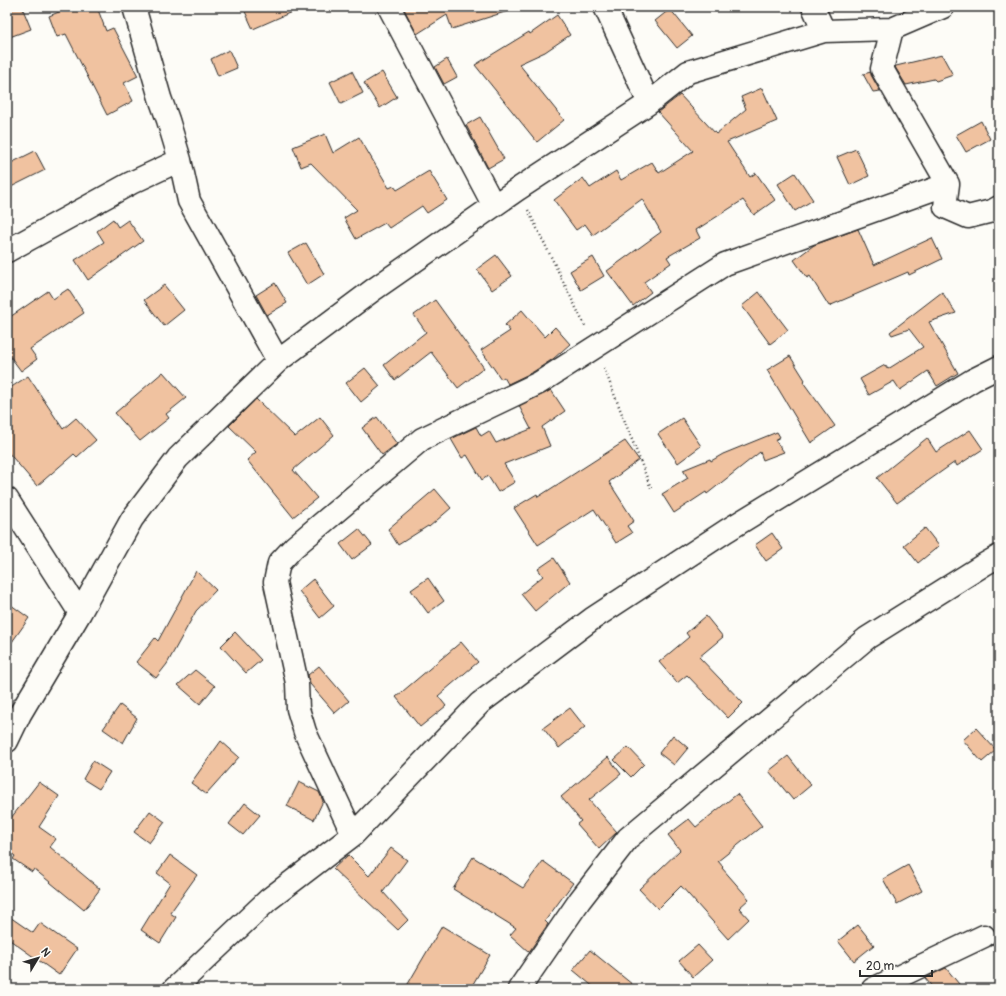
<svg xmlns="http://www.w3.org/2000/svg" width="1006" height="996" font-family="Pangolin,sans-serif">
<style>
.building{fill:#f0c2a0;stroke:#2b2b2b}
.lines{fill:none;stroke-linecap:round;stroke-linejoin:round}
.street-casing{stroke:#2b2b2b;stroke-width:25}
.path{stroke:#2b2b2b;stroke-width:2.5;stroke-dasharray:1 3;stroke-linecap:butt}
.street{stroke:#fdfcf7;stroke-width:22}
</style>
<rect width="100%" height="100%" fill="#fdfcf7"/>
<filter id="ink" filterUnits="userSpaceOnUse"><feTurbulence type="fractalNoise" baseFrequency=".025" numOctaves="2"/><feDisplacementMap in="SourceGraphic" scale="8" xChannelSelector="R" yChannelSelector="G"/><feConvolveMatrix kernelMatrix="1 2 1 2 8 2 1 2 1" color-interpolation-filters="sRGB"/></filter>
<g filter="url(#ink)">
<path class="building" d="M 7,7 L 22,7 L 31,29 L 7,38 Z
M 71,7 L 97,7 L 106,31 L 113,28 L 138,76 L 124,83 L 133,101 L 107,115 L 66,34 L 57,37 L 49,16 Z
M 243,7 L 303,7 L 253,29 Z
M 403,7 L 507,7 L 508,11 L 452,29 L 447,15 L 417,34 Z
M 670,9 L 692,36 L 677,48 L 655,21 Z
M 557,15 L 570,35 L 545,52 L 519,64 L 564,120 L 537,142 L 475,65 L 529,32 L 530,34 Z
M 229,50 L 237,68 L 218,76 L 211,59 Z
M 942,55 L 953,75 L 936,81 L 934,79 L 906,85 L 895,67 L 896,66 Z
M 447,59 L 457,77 L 444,84 L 435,67 Z
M 352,71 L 363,93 L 341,104 L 330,82 Z
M 382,72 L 397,97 L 380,108 L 364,83 Z
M 871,72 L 871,75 L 880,91 L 873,92 L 863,74 Z
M 762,88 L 777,121 L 727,142 L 750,177 L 756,173 L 775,200 L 754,215 L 743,200 L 696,230 L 700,238 L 667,257 L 671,263 L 644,282 L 651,292 L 633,306 L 607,271 L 661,232 L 642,199 L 593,235 L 585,224 L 576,230 L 554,200 L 583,178 L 590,188 L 616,171 L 621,180 L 652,162 L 659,173 L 693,151 L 658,112 L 680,95 L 716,134 L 746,109 L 741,97 Z
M 480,117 L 504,159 L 488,168 L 466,125 Z
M 981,121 L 990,139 L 966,152 L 956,135 Z
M 325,134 L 333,153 L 359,137 L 389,188 L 394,186 L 397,190 L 429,171 L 447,200 L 427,213 L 422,206 L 389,228 L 385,223 L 356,239 L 344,218 L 357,210 L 311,163 L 301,167 L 293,147 Z
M 856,149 L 869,176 L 850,185 L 837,157 Z
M 35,151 L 45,170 L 7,189 L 7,165 Z
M 795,173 L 813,200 L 795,211 L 778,184 Z
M 113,219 L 118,227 L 128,220 L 143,241 L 88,280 L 75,260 L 104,242 L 97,231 Z
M 858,229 L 874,265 L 932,238 L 942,259 L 909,275 L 908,272 L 829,306 L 810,276 L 807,278 L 794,260 L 814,245 Z
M 306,243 L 324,274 L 307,285 L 288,253 Z
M 496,255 L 512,276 L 492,290 L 477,269 Z
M 593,257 L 604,276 L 581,290 L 570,271 Z
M 275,283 L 287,303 L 267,315 L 256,295 Z
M 164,285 L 184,310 L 164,326 L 144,300 Z
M 68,289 L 84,313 L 30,349 L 37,359 L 21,371 L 7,352 L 7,319 L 48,291 L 53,299 Z
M 759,292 L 788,330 L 770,344 L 742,306 Z
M 942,292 L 956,313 L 929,322 L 958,373 L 937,386 L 928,371 L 900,390 L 894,381 L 869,395 L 860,379 L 885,365 L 888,369 L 923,347 L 909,329 L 892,335 L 890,332 Z
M 435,300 L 484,368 L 458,388 L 431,352 L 395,380 L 384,365 L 426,332 L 414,315 Z
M 522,310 L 545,337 L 555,327 L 570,344 L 553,359 L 533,372 L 508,384 L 504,377 L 501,379 L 481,350 L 510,331 L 505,325 Z
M 790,356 L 805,380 L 803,382 L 835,426 L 811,443 L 767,370 Z
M 365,368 L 380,386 L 361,402 L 346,383 Z
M 163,372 L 186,398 L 166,414 L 169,418 L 140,441 L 115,413 Z
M 28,376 L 63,429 L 76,418 L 96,440 L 77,457 L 74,454 L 37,486 L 7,451 L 7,390 Z
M 551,390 L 565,411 L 542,427 L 550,446 L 504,464 L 515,482 L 498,492 L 488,476 L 482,480 L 467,455 L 462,458 L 451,439 L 476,427 L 481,436 L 489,431 L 496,443 L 531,429 L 519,406 Z
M 256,399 L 295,437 L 320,417 L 334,435 L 293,470 L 317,498 L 293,517 L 247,460 L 256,452 L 229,426 Z
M 377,417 L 397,444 L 382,455 L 362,428 Z
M 682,418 L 701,446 L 678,463 L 658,434 Z
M 970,430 L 983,449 L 957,466 L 955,462 L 897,503 L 877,478 L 927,438 L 936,452 Z
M 777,432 L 780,437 L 775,440 L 784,452 L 763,460 L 760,452 L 707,494 L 706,492 L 674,513 L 662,494 L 688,478 L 683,470 L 710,459 L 711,461 L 723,454 Z
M 625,441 L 639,460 L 609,482 L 634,521 L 627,526 L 632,533 L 616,543 L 594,509 L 538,545 L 514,508 L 537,494 L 538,497 Z
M 435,489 L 451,508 L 429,527 L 428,526 L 398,545 L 388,529 Z
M 925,528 L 939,546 L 918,563 L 904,545 Z
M 359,529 L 372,545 L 352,560 L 340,544 Z
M 772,533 L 783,549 L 766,561 L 755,545 Z
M 554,558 L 570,582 L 535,611 L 521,594 L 543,576 L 538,569 Z
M 196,571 L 216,590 L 196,611 L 167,664 L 156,678 L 136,662 L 155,638 L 158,641 Z
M 428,578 L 444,601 L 428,613 L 411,590 Z
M 313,579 L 334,606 L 320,618 L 299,591 Z
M 7,602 L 29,618 L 7,649 Z
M 706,616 L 723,637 L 699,657 L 743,703 L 728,718 L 687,675 L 677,683 L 659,662 L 689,637 L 686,633 Z
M 235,632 L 261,660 L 246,673 L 221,646 Z
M 461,642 L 478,662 L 438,696 L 446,706 L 420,727 L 396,697 Z
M 319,666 L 349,701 L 335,713 L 310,684 L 308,675 Z
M 195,670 L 215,686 L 200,704 L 178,685 Z
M 120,705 L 137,718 L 123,743 L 103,729 Z
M 570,708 L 585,727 L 559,748 L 543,728 Z
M 976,728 L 996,750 L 982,762 L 963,740 Z
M 673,735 L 688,748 L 674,765 L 659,753 Z
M 221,741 L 239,757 L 206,794 L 191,783 Z
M 628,747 L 644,764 L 631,777 L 614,760 Z
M 788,756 L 811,785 L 793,800 L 769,771 Z
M 608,757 L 621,774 L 589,800 L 617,832 L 599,849 L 577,824 L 581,821 L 561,797 Z
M 93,761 L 110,772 L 99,789 L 83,779 Z
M 39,782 L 59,796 L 39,827 L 56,839 L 50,847 L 100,889 L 84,910 L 34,869 L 32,872 L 13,859 L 15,856 L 7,850 L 7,823 Z
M 299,782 L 319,792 L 323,801 L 314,820 L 287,806 Z
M 737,794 L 762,826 L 718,861 L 723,867 L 722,868 L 749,899 L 739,908 L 749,919 L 728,939 L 681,886 L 658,909 L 639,889 L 680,850 L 668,835 L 689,819 L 696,827 Z
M 245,803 L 260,815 L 243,835 L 229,824 Z
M 150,811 L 165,822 L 149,843 L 134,832 Z
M 391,848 L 407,860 L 383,892 L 408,920 L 398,930 L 333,869 L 348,855 L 369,876 Z
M 170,855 L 197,875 L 170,913 L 176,917 L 160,943 L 141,930 L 170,883 L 157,873 Z
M 473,857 L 523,888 L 543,861 L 573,883 L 545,921 L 548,924 L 529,952 L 510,935 L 516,928 L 453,889 Z
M 908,865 L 922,891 L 897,904 L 883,879 Z
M 7,915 L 33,933 L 40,923 L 77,949 L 59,975 L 7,938 Z
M 858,925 L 874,945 L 854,961 L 838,941 Z
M 442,926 L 490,955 L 470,989 L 405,989 Z
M 698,945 L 712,960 L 693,977 L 679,961 Z
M 590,950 L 638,989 L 596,989 L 573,970 Z
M 946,968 L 963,989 L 934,989 L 925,978 Z"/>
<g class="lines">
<g class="street-casing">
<path id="street" d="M 134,7 L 160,98 L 168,120 L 180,160 L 189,201 L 278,361
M 389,7 L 494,206
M 605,7 L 649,103
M 813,7 L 824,31
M 892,29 L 882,69 L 948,184 L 945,207 L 968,217 L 992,211 L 999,207
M 7,251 L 131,183 L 180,160
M 7,499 L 80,613
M 7,741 L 20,714 L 80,613 L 132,519 L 178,458 L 278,361 L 373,290 L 518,189 L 649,103 L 688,72 L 824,31 L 892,29 L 943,7
M 353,835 L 305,732 L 298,709 L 297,683 L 275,582 L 279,563 L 294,547 L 422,439 L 539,383 L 725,264 L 948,184
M 174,989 L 268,900 L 353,835 L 480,703 L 592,619 L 726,531 L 973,380 L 999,367
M 519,989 L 580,900 L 628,838 L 867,638 L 985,564 L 999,556
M 873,989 L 984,936"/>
</g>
<path class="path" d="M 528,210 L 585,326
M 604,368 L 652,491"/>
<use href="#street" class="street"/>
</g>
</g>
<rect width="1006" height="996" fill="none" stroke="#fdfcf7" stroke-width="24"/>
<rect x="12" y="12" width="982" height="972" fill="none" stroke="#2b2b2b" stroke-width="1.5" filter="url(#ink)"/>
<g transform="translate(38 958) rotate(52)" stroke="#fdfcf7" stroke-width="3" paint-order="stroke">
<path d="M0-3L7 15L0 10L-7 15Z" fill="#2b2b2b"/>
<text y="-6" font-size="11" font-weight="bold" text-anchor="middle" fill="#2b2b2b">N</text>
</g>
<path d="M860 970v6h72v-6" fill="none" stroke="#2b2b2b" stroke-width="2"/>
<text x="866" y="970" font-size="12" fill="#2b2b2b" stroke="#fdfcf7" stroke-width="3" paint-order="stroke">20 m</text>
</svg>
